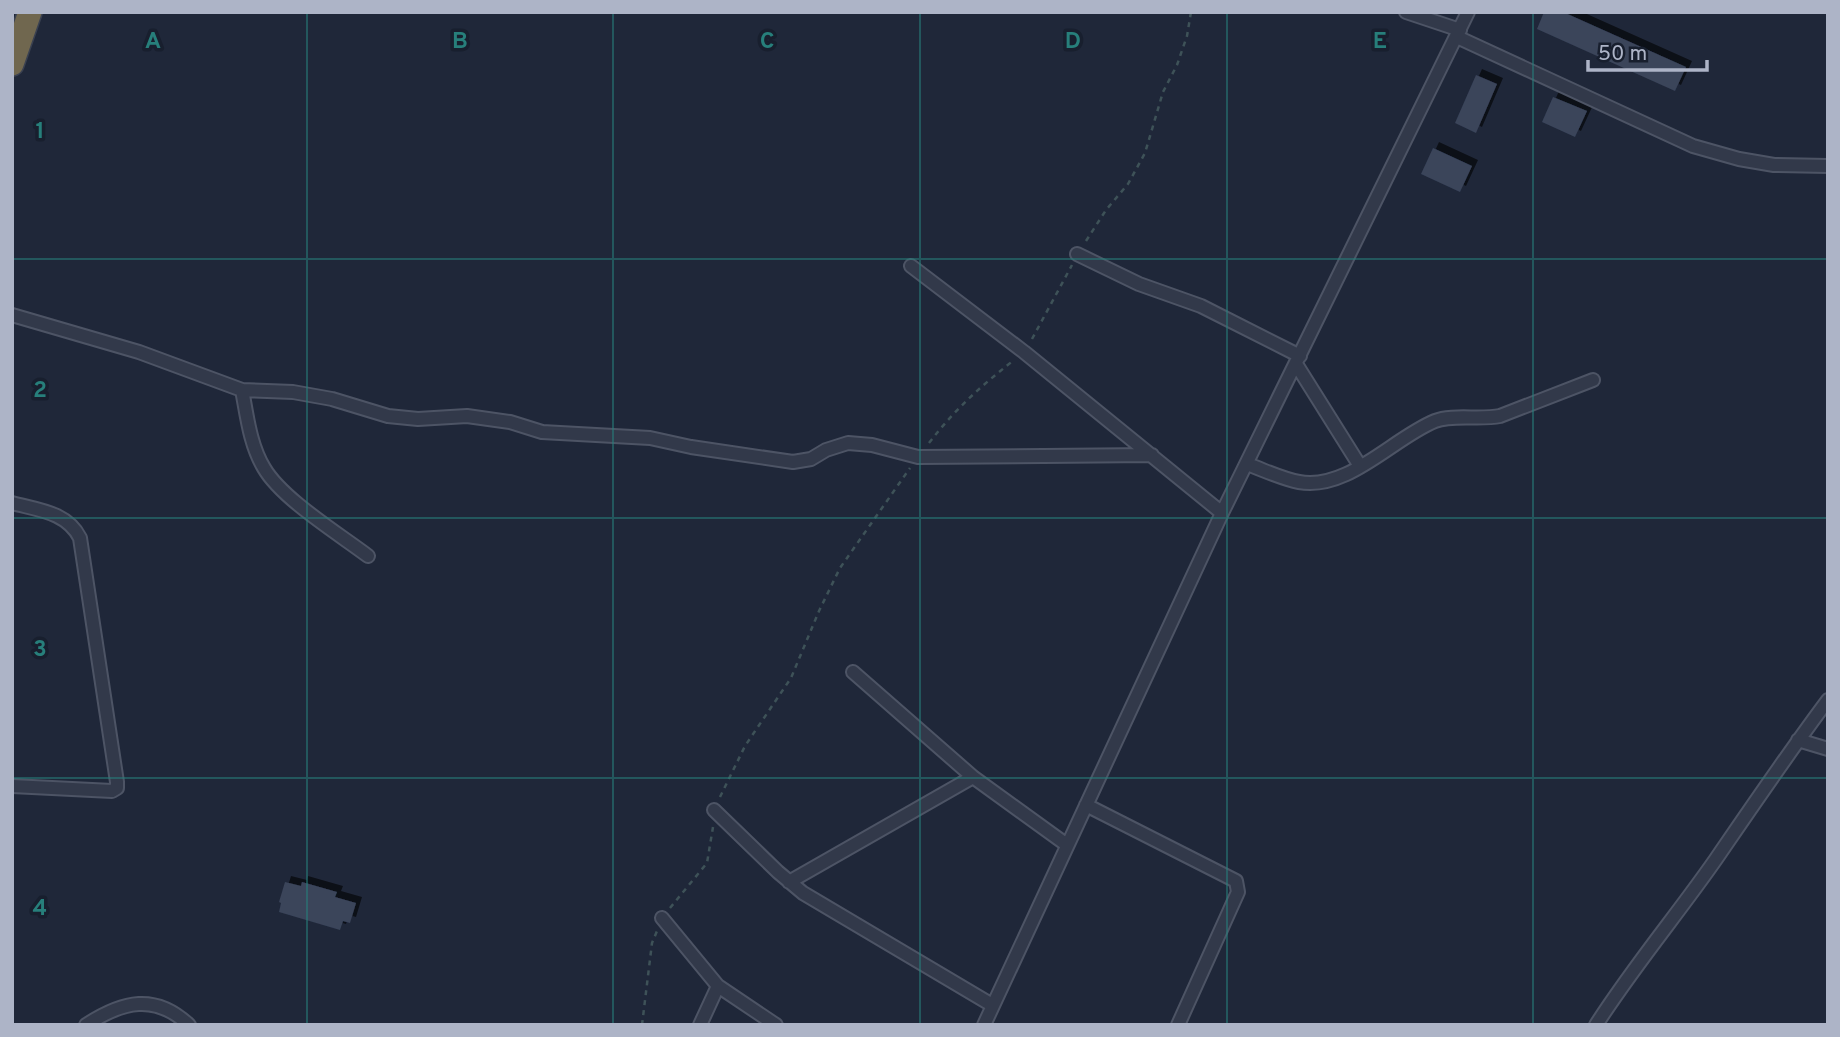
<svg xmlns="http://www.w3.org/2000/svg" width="1840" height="1037" font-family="Overpass,sans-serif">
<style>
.building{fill:#3a445a;filter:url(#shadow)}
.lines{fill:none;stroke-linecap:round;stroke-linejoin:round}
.street-casing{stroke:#4d5465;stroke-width:16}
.highway-casing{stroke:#3a4151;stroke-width:26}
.path{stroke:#3e5258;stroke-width:2.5;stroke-dasharray:5 5;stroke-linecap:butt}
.street{stroke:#32394a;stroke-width:12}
.highway{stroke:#70674f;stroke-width:23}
.grid{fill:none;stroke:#277f7b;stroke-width:2;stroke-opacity:0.55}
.grid-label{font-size:23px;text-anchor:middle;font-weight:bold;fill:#277f7b;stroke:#181f2e;stroke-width:7;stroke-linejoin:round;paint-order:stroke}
</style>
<defs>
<filter id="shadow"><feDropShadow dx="6" dy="-6" stdDeviation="0" flood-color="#0009"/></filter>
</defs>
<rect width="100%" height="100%" fill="#1f2739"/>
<path class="building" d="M 1544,12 L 1563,12 L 1686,67 L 1675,91 L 1537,29 Z
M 1476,75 L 1497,84 L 1476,133 L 1455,123 Z
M 1553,97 L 1587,111 L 1575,137 L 1542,122 Z
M 1433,148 L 1472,166 L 1460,192 L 1421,174 Z
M 285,882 L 301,886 L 302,882 L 337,892 L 335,897 L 356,903 L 350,923 L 343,921 L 340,930 L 279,912 L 281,903 L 279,902 Z"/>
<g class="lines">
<g class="street-casing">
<path id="street" d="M 1406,12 L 1460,30
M 1457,37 L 1693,146 L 1739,159 L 1774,165 L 1828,166
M 1077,254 L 1139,284 L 1201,306 L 1300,356
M 911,266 L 1024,352 L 1222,513
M 12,315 L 139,352 L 242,390 C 247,416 250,445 264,468 C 282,499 339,534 368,556
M 1296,364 L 1360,466
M 242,390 L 293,392 L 332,399 L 388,416 L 418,419 L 467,416 L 510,422 L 542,432 L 650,438 L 691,447 L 793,462 L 811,459 L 826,450 L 848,443 L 872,445 L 918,457 L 1152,455
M 1247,464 C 1264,470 1282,479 1299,482 C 1348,491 1393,438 1435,421 C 1452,414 1480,420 1500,416 L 1593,380
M 12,503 C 38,510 67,512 80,538 L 117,782 L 117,788 L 112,791 L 12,786
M 853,672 L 973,777 L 1067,845
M 1798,740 L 1828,749
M 1086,805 L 1236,881 L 1238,892 L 1178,1025
M 714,810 L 778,872 L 803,893 L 992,1005
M 789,882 L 973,777
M 662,918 L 718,986
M 86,1025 C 123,1001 155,993 189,1025
M 700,1025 L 718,986 L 776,1025
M 984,1025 L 1222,513 L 1468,12
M 1596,1025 C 1633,967 1677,915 1716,859 C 1753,805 1789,752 1828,700"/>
</g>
<g class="highway-casing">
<path id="highway" d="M 12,64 L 30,12"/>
</g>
<path class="path" d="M 1086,241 L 1106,210 L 1128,184 L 1145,153 L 1163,92 L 1177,65 L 1187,36 L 1191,12
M 1032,339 L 1072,265
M 929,443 C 956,408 980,387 1014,360
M 720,797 L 745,746 L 791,678 L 819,611 L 840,568 L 910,468
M 670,908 L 707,863 L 713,827
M 642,1025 L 652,943 L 657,931"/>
<use href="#street" class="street"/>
<use href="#highway" class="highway"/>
</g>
<path class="grid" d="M 307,12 L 307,1025M 613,12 L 613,1025M 920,12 L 920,1025M 1227,12 L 1227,1025M 1533,12 L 1533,1025M 12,259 L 1828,259M 12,518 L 1828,518M 12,778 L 1828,778"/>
<g class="grid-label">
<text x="153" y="48">A</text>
<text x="460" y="48">B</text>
<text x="767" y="48">C</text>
<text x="1073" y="48">D</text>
<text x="1380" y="48">E</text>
<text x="40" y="138">1</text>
<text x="40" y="397">2</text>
<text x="40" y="656">3</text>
<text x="40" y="915">4</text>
</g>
<rect width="1840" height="1037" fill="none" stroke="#adb4c7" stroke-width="28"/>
<path d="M1588 60v10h119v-10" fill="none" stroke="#adb4c7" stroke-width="3.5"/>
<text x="1598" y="60" font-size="21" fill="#adb4c7" stroke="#181f2e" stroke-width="5" paint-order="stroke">50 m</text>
</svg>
